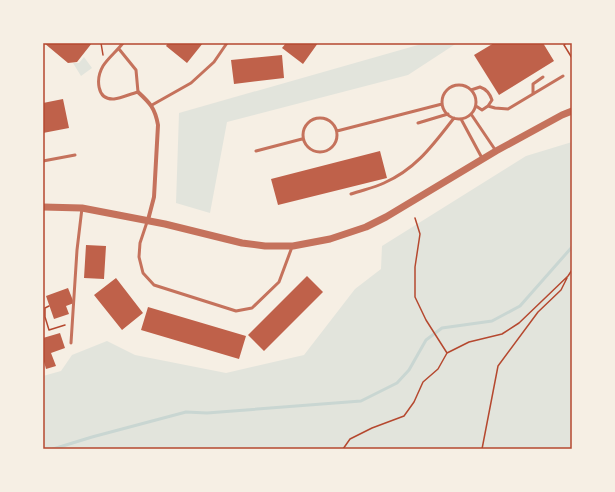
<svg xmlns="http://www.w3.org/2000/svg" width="615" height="492" font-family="'Golos Text',sans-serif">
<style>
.green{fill:#e2e4dc}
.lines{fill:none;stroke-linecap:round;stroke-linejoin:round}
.stream{stroke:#c9d6d2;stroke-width:3}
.building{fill:#bf614a}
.path{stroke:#b5482f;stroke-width:1.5}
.service{stroke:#c5725c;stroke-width:3}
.minor{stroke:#c5725c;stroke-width:4}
.tertiary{stroke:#c5725c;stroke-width:7}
.neatline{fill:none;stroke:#b5482f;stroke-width:1.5}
</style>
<rect width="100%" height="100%" fill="#f6efe4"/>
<path class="green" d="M 425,43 L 457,43 L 408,75 L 227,122 L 210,213 L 176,203 L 179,113 Z
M 84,57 L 92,68 L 81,76 L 73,63 L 79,63 Z
M 572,142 L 572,449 L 43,449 L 43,376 L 61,371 L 72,355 L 107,341 L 135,355 L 226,373 L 304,355 L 355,289 L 381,269 L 382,246 L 526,156 Z"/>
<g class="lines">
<path class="stream" d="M 53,449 L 92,437 L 186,412 L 207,413 L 361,401 L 397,383 L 409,370 L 426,340 L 442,328 L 492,321 L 520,306 L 572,247"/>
</g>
<path class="building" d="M 44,43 L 92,43 L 77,62 L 68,63 Z
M 168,43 L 203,43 L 187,63 L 166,46 Z
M 286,43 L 318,43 L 303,64 L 282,48 Z
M 494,43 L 543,43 L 554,61 L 499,95 L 474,55 Z
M 282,55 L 284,78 L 234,84 L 231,60 Z
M 63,99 L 69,128 L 43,133 L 43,103 Z
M 380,151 L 387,178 L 278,205 L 271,179 Z
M 86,245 L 106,246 L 104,279 L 84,278 Z
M 307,276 L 323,292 L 264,351 L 248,335 Z
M 116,278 L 143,313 L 122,330 L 94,295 Z
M 68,288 L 74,303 L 66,306 L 69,314 L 54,319 L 46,296 Z
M 148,307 L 246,336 L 239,359 L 141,330 Z
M 60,333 L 65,348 L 51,353 L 56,366 L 46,369 L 43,358 L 43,338 Z"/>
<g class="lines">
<path class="path" d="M 101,43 L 103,55
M 566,43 L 564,45 L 572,58
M 415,218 L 420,234 L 415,267 L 415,297 L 426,320 L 447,353
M 49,306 L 45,308 L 45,317 L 49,330 L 65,325
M 343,449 L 350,439 L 372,428 L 404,416 L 414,402 L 423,382 L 438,369 L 447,353 L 469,342 L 502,334 L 519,323 L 568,276 L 572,270
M 482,449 L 498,366 L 538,312 L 561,290 L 567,278"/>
<path class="service" d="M 119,49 L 136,70 L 138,92 C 130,94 122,98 114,99 C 96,100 96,78 103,66 C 108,58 117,51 123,43
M442 102a17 17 0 1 1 34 0a17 17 0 1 1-34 0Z
M 471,90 L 480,87 C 486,89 490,94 492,100 L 488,106
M 533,94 L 533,84 L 543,77
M 152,105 L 191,83 L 214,62 L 227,43
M 476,106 L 482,110 L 488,106 L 495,108 L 508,109 L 563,76
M 471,114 L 496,151
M303 135a17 17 0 1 1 34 0a17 17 0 1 1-34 0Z
M 461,119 L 482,158
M 418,123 L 448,114
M 337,131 L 442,104
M 256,151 L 302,139
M 43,161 L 75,155
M 351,194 C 362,190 374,188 384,183 C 416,169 433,145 454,118
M 147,222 L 140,243 L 139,257 L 143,273 L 154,285 L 236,311 L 252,308 L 279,282 L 292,247
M 71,343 L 77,250 L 82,208"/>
<path class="minor" d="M 138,92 C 150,103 155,108 158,125 L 154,197 L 148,220"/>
<path class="tertiary" d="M 43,207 L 82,208 L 165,224 L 242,243 L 265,246 L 293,246 L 330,239 L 366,227 L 386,217 L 496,151 L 562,115 L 572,111"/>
</g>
<rect width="615" height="492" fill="none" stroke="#f6efe4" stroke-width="88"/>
<rect x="44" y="44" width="527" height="404" class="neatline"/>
</svg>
